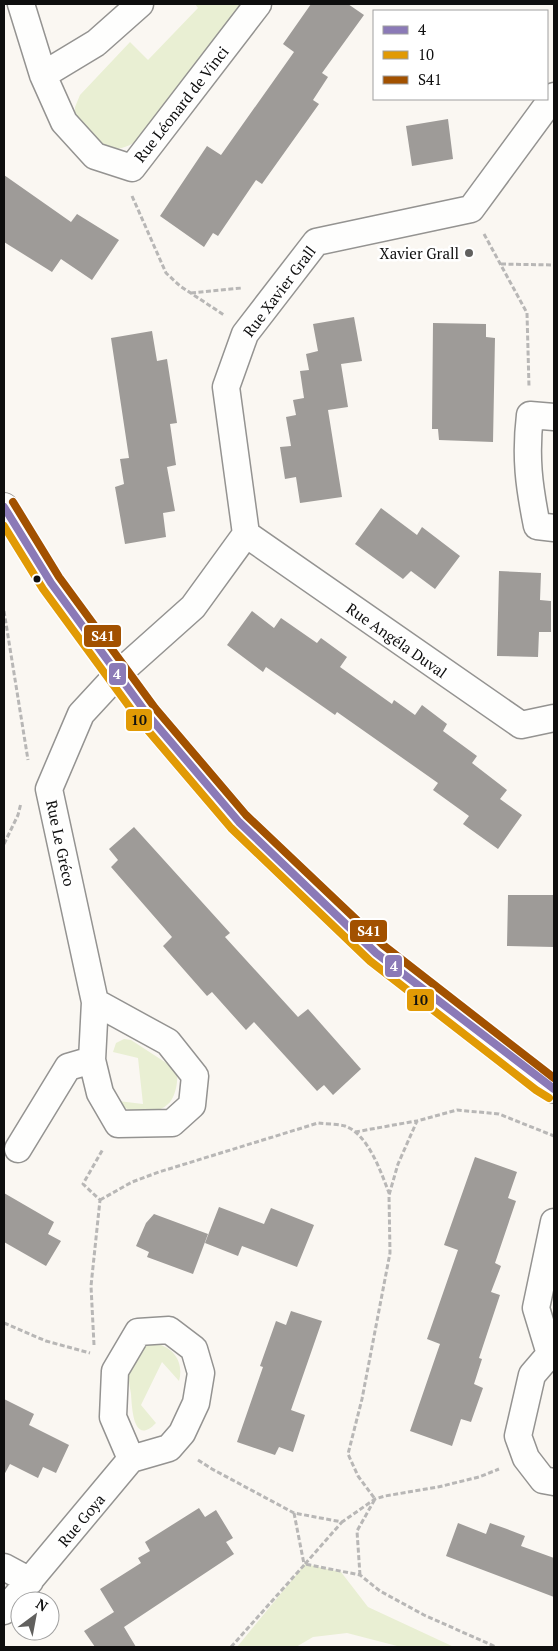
<svg xmlns="http://www.w3.org/2000/svg" width="558" height="1651" font-family="'PT Serif',serif">
<style>
.green{fill:#e9efd3}
.building{fill:#9e9b98}
.lines{fill:none;stroke-linecap:round;stroke-linejoin:round}
.minor-casing{stroke:#949391;stroke-width:29}
.tertiary-casing{stroke:#949391;stroke-width:30}
.path{stroke:#b8b7b6;stroke-width:3;stroke-dasharray:5 2.5;stroke-linecap:butt}
.minor{stroke:#fefefd;stroke-width:26}
.tertiary{stroke:#fefefd;stroke-width:28}
.bus-1-casing{stroke:#fff;stroke-width:11}
.bus-2-casing{stroke:#fff;stroke-width:11}
.bus-3-casing{stroke:#fff;stroke-width:11}
.bus-1{stroke:#8b7ab7;stroke-width:8}
.bus-2{stroke:#e19a05;stroke-width:8}
.bus-3{stroke:#a25100;stroke-width:8}
.poi-dot{fill:#61605e;stroke:#fff;stroke-width:2}
.bus-dot{fill:#0e0e0e;stroke:#fff;stroke-width:2}
.labels{text-anchor:middle;dominant-baseline:central;stroke-width:5;stroke-linejoin:round;paint-order:stroke}
.street-label{font-size:15px;fill:#0e0e0e;stroke:#fff}
.poi-label{font-size:15px;fill:#0e0e0e;stroke:#fff;text-anchor:end}
.line-badge{stroke:#fff;stroke-width:2}
.badge-label{font-size:14px;text-anchor:middle;font-weight:bold;fill:#fff}
.pale-badge-label{font-size:14px;text-anchor:middle;font-weight:bold;fill:#111}
</style>
<rect width="100%" height="100%" fill="#faf7f2"/>
<path class="green" d="M 195,4 L 240,4 L 144,135 C 131,147 118,152 101,147 L 75,119 L 75,107 L 80,95 L 130,42 L 148,60 L 198,8 Z
M 124,1039 L 131,1040 L 171,1066 L 177,1072 C 178,1081 176,1092 172,1099 C 163,1116 128,1117 118,1101 L 143,1104 L 138,1058 L 113,1052 L 116,1043 Z
M 157,1344 C 175,1348 184,1364 179,1381 L 162,1362 L 141,1405 L 156,1423 C 133,1447 132,1407 131,1394 C 130,1387 127,1377 130,1370 C 133,1362 140,1354 144,1346 Z
M 305,1564 L 341,1572 L 368,1607 L 454,1647 L 401,1647 L 347,1633 L 313,1637 L 296,1647 L 237,1647 Z"/>
<path class="building" d="M 311,4 L 348,4 L 364,15 L 322,73 L 328,77 L 313,100 L 319,104 L 262,184 L 256,180 L 218,236 L 213,233 L 204,247 L 160,216 L 207,146 L 221,155 L 294,52 L 283,44 Z
M 448,119 L 453,159 L 412,166 L 406,126 Z
M 4,175 L 71,222 L 77,214 L 119,240 L 92,280 L 61,259 L 52,272 L 4,242 Z
M 354,317 L 362,361 L 341,364 L 348,407 L 328,410 L 342,497 L 300,503 L 296,477 L 285,479 L 280,447 L 291,446 L 286,417 L 296,415 L 293,400 L 304,398 L 300,371 L 309,370 L 306,354 L 318,351 L 313,324 Z
M 433,323 L 486,324 L 486,337 L 495,338 L 493,442 L 439,440 L 438,429 L 432,429 Z
M 152,331 L 157,361 L 167,359 L 177,423 L 170,424 L 176,465 L 167,467 L 175,511 L 163,513 L 166,537 L 125,544 L 115,487 L 124,484 L 120,459 L 129,458 L 111,338 Z
M 381,508 L 417,535 L 422,527 L 460,556 L 435,589 L 411,571 L 403,579 L 355,544 Z
M 499,571 L 541,573 L 540,600 L 551,601 L 551,632 L 539,632 L 538,657 L 497,656 Z
M 252,611 L 274,628 L 281,618 L 317,643 L 321,638 L 347,657 L 340,667 L 392,704 L 394,700 L 415,715 L 422,705 L 447,724 L 443,731 L 477,756 L 472,763 L 507,790 L 500,799 L 522,815 L 498,849 L 463,824 L 469,816 L 433,790 L 438,783 L 337,712 L 335,715 L 266,667 L 263,672 L 227,645 Z
M 134,827 L 230,933 L 225,937 L 298,1017 L 308,1009 L 361,1069 L 333,1095 L 324,1085 L 317,1091 L 254,1022 L 246,1030 L 212,992 L 207,996 L 163,946 L 172,937 L 111,867 L 118,860 L 109,849 Z
M 508,895 L 554,895 L 554,947 L 507,946 Z
M 475,1157 L 517,1172 L 508,1198 L 516,1201 L 495,1263 L 501,1266 L 491,1292 L 500,1295 L 479,1358 L 482,1359 L 474,1384 L 483,1388 L 471,1422 L 461,1419 L 452,1446 L 410,1431 L 440,1344 L 427,1339 L 458,1250 L 444,1245 Z
M 4,1193 L 54,1222 L 48,1234 L 61,1241 L 46,1266 L 4,1242 Z
M 219,1207 L 264,1224 L 271,1208 L 314,1225 L 297,1267 L 242,1246 L 238,1256 L 205,1243 Z
M 154,1214 L 208,1234 L 193,1274 L 147,1257 L 149,1252 L 136,1246 L 146,1223 Z
M 291,1311 L 322,1321 L 291,1410 L 305,1415 L 293,1452 L 279,1447 L 275,1455 L 237,1442 L 263,1367 L 260,1366 L 276,1321 L 286,1325 Z
M 4,1399 L 34,1414 L 29,1425 L 69,1445 L 56,1473 L 43,1467 L 38,1478 L 10,1464 L 4,1475 Z
M 199,1508 L 205,1517 L 216,1510 L 233,1538 L 226,1542 L 234,1554 L 124,1627 L 136,1647 L 95,1647 L 84,1631 L 114,1612 L 100,1589 L 141,1563 L 138,1558 L 150,1551 L 145,1542 Z
M 458,1523 L 486,1534 L 490,1523 L 507,1529 L 525,1536 L 521,1546 L 554,1558 L 554,1597 L 446,1556 Z"/>
<g class="lines">
<g class="minor-casing">
<path id="minor" d="M 21,4 L 43,75 L 64,122 L 95,156 L 132,168 L 258,4
M 43,75 L 96,43 L 140,4
M 554,417 L 530,415 C 525,457 529,486 537,526 L 554,528
M 246,534 L 521,725 L 554,718
M 95,1002 L 168,1042 L 195,1076 L 192,1105 L 172,1123 L 118,1124 L 100,1093 L 92,1060 L 95,1002 L 49,789 L 81,714 L 118,674 L 193,607 L 246,534 L 226,387 L 245,334 L 316,242 L 471,209 L 554,96
M 18,1149 L 68,1067 L 92,1060
M 554,1352 L 550,1354 L 532,1375 L 518,1436 L 526,1458 L 543,1480 L 554,1482
M 550,1354 L 536,1308 L 554,1222
M 4,1567 L 30,1581
M 4,1611 L 131,1459 L 169,1448 L 182,1433 L 196,1403 L 201,1373 L 194,1349 L 169,1330 L 138,1332 L 115,1371 L 113,1417 L 131,1459"/>
</g>
<g class="tertiary-casing">
<path id="tertiary" d="M 4,507 L 51,583 L 147,714 L 239,822 L 376,953 L 542,1082 L 554,1089"/>
</g>
<path class="path" d="M 132,196 L 166,273 L 180,286 L 224,315
M 484,234 L 527,313 L 529,387
M 501,264 L 554,265
M 191,293 L 242,288
M 4,611 L 28,760
M 4,844 L 18,815 L 21,803
M 355,1132 L 416,1121
M 100,1200 L 132,1182 L 159,1172 L 318,1123 C 326,1124 337,1124 345,1126 C 368,1134 381,1172 389,1193
M 4,1323 L 46,1341 L 90,1353
M 94,1345 L 91,1286 L 100,1200 L 83,1184 L 103,1149
M 198,1460 L 212,1469 L 294,1513 L 342,1522 L 375,1499 L 385,1496 L 438,1487 L 479,1477 L 499,1469
M 294,1513 L 304,1564
M 305,1564 L 342,1522
M 360,1575 L 357,1531 L 375,1499 L 358,1476 L 348,1454 L 362,1399 L 390,1253 L 389,1195 L 398,1164 L 417,1121 L 457,1110 L 499,1114 L 554,1136
M 231,1647 L 305,1564 L 360,1575 L 380,1591 L 424,1615 L 496,1647"/>
<use href="#minor" class="minor"/>
<use href="#tertiary" class="tertiary"/>
<g class="bus-1-casing">
<path id="bus-1" d="M 4,507 L 51,583 L 147,714 L 239,822 L 376,953 L 554,1089"/>
</g>
<g class="bus-2-casing">
<path id="bus-2" d="M 4,526 L 43,589 L 139,720 L 231,828 L 370,961 L 536,1090 L 549,1098"/>
</g>
<g class="bus-3-casing">
<path id="bus-3" d="M 13,502 L 59,577 L 155,708 L 246,815 L 383,945 L 554,1078"/>
</g>
<use href="#bus-1" class="bus-1"/>
<use href="#bus-2" class="bus-2"/>
<use href="#bus-3" class="bus-3"/>
</g>
<circle class="poi-dot" cx="469" cy="253" r="5"/>
<circle class="bus-dot" cx="37" cy="579" r="4.5"/>
<g class="labels">
<g class="street-label">
<text transform="translate(181 104) rotate(-52)">Rue Léonard de Vinci</text>
<text transform="translate(279 291) rotate(-53)">Rue Xavier Grall</text>
<text transform="translate(397 640) rotate(35)">Rue Angéla Duval</text>
<text transform="translate(61 843) rotate(78)">Rue Le Gréco</text>
<text transform="translate(81 1520) rotate(-50)">Rue Goya</text>
</g>
<g class="poi-label">
<text x="459" y="253">Xavier Grall</text>
</g>
</g>
<g class="line-badge">
<rect x="83" y="624" width="39" height="24" rx="5" fill="#a25100"/>
<rect x="108" y="662" width="19" height="24" rx="5" fill="#8b7ab7"/>
<rect x="125" y="708" width="28" height="24" rx="5" fill="#e19a05"/>
<rect x="349" y="919" width="39" height="24" rx="5" fill="#a25100"/>
<rect x="384" y="954" width="19" height="24" rx="5" fill="#8b7ab7"/>
<rect x="406" y="988" width="29" height="24" rx="5" fill="#e19a05"/>
</g>
<g class="badge-label">
<text x="103" y="641">S41</text>
<text x="117" y="679">4</text>
<text x="369" y="936">S41</text>
<text x="394" y="971">4</text>
</g>
<g class="pale-badge-label">
<text x="139" y="725">10</text>
<text x="420" y="1005">10</text>
</g>
<rect width="558" height="1651" fill="none" stroke="#0e0e0e" stroke-width="10"/>
<rect x="373" y="10" width="175" height="90" fill="#ffffff" stroke="#9f9f9f"/>
<rect x="383" y="26" width="25" height="8" fill="#8b7ab7" stroke="#9f9f9f"/>
<text x="418" y="35" font-size="15" fill="#0e0e0e">4</text>
<rect x="383" y="51" width="25" height="8" fill="#e19a05" stroke="#9f9f9f"/>
<text x="418" y="60" font-size="15" fill="#0e0e0e">10</text>
<rect x="383" y="76" width="25" height="8" fill="#a25100" stroke="#9f9f9f"/>
<text x="418" y="85" font-size="15" fill="#0e0e0e">S41</text>
<g transform="translate(35 1616) rotate(32)"><circle r="24" fill="#ffffff" stroke="#9f9f9f"/>
<path d="M0-4L9 19L0 12L-9 19Z" fill="#61605e"/>
<text y="-8" font-size="14" font-weight="bold" text-anchor="middle" fill="#0e0e0e">N</text>
</g>
</svg>
